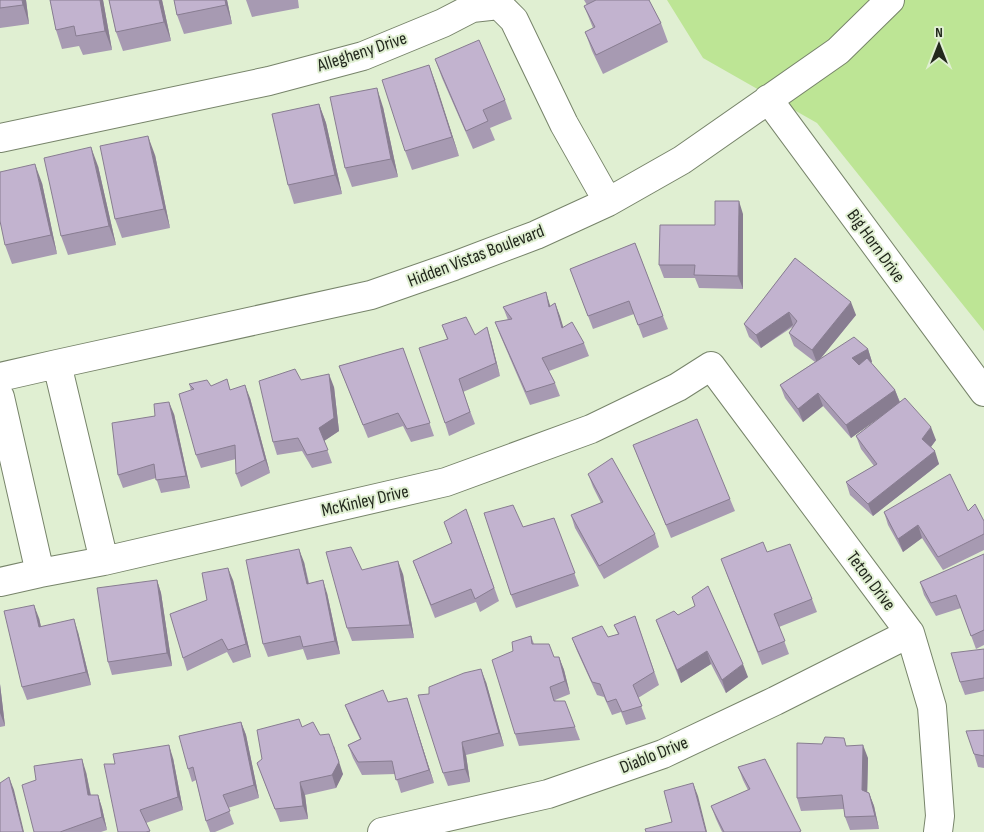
<svg xmlns="http://www.w3.org/2000/svg" width="984" height="832" font-family="'Sofia Sans Condensed',sans-serif">
<style>
.green{fill:#bde595}
.lines{fill:none;stroke-linecap:round;stroke-linejoin:round}
.minor-casing{stroke:#77846a;stroke-width:30}
.minor{stroke:#fff;stroke-width:28}
.wall{fill:#a79ab2}
.shaded-wall{fill:#887d91}
.building{fill:#c2b3cf;stroke:#887d91}
.labels{text-anchor:middle;dominant-baseline:central;stroke-width:4;stroke-linejoin:round;paint-order:stroke}
.street-label{font-size:18px;fill:#22281d;stroke:#e0efd2}
</style>
<rect width="100%" height="100%" fill="#e0efd2"/>
<path class="green" d="M 667,0 L 984,0 L 984,331 L 817,123 L 703,58 Z"/>
<g class="lines">
<g class="minor-casing">
<path id="minor" d="M 768,99 L 984,392
M 0,138 L 269,81 L 363,56 L 443,23 L 472,8 L 499,5 L 514,20 L 564,124 L 608,202
M 57,364 L 104,561
M 0,377 L 57,364 L 371,295 L 454,266 L 536,235 L 608,202 L 682,160 L 838,51 L 890,0
M 0,397 L 40,573
M 0,582 L 40,573 L 104,561 L 446,482 L 591,429 L 678,387 L 711,366 L 910,633 L 932,707 L 940,816 L 938,832
M 382,832 L 548,794 L 663,754 L 775,701 L 910,633"/>
</g>
<use href="#minor" class="minor"/>
</g>
<path class="wall" d="M 0,0 L 26,0 L 29,24 L 0,28 Z
M 50,0 L 103,0 L 112,50 L 83,55 L 79,46 L 62,49 L 56,30 Z
M 109,0 L 162,0 L 171,41 L 123,51 L 116,32 Z
M 174,0 L 227,0 L 232,24 L 184,34 L 177,15 Z
M 246,0 L 298,0 L 299,8 L 252,17 Z
M 584,0 L 649,0 L 661,23 L 668,42 L 603,74 L 592,51 L 585,32 L 593,28 L 584,6 L 587,5 Z
M 435,59 L 505,100 L 512,119 L 490,128 L 495,140 L 473,149 L 442,78 Z
M 429,65 L 459,156 L 412,170 L 405,151 Z
M 319,104 L 326,123 L 342,194 L 294,204 L 288,185 Z
M 383,107 L 398,177 L 352,187 L 345,168 Z
M 155,155 L 170,228 L 122,238 L 115,219 Z
M 98,166 L 116,245 L 68,255 L 61,236 Z
M 42,183 L 57,254 L 12,264 L 5,245 Z
M 743,214 L 743,289 L 699,288 L 695,278 L 664,278 L 659,265 L 715,225 Z
M 635,243 L 668,329 L 643,338 L 634,314 L 593,329 L 570,269 Z
M 795,258 L 856,315 L 820,359 L 868,349 L 872,362 L 871,363 L 895,390 L 900,402 L 936,440 L 931,447 L 939,464 L 873,516 L 850,495 L 846,482 L 874,466 L 861,449 L 856,436 L 884,414 L 851,438 L 823,406 L 803,422 L 785,398 L 780,385 L 815,362 L 794,346 L 789,333 L 794,326 L 761,348 L 749,337 L 744,324 Z
M 555,303 L 563,327 L 584,343 L 589,356 L 549,371 L 555,383 L 560,396 L 530,405 L 500,335 L 495,322 L 508,320 L 503,307 L 551,306 Z
M 442,325 L 491,340 L 500,376 L 463,392 L 475,424 L 449,436 L 445,423 L 447,339 Z
M 403,348 L 434,436 L 411,442 L 403,426 L 368,438 L 339,366 Z
M 301,380 L 334,387 L 339,431 L 324,441 L 332,463 L 312,468 L 302,451 L 277,455 L 273,442 Z
M 189,384 L 231,390 L 250,398 L 270,473 L 241,487 L 236,474 L 236,459 L 201,468 L 196,455 L 191,390 Z
M 174,414 L 190,488 L 161,493 L 156,478 L 123,488 L 118,475 L 155,416 Z
M 633,445 L 730,499 L 735,511 L 671,538 Z
M 588,474 L 655,534 L 659,547 L 604,579 L 575,528 L 571,515 L 601,503 L 593,487 Z
M 968,511 L 984,521 L 984,550 L 943,570 L 922,538 L 903,552 L 888,525 L 884,512 Z
M 554,518 L 579,586 L 516,608 L 511,595 L 523,527 Z
M 471,522 L 499,601 L 480,612 L 476,602 L 435,618 L 413,561 L 452,543 Z
M 767,552 L 812,599 L 817,612 L 779,627 L 789,654 L 762,665 L 726,572 Z
M 984,554 L 984,645 L 976,649 L 961,608 L 936,616 L 924,595 L 920,582 Z
M 304,562 L 309,583 L 327,593 L 340,654 L 307,660 L 303,649 L 268,657 L 263,644 Z
M 403,574 L 414,638 L 352,641 L 347,628 Z
M 157,580 L 161,593 L 172,666 L 112,675 L 108,662 Z
M 233,580 L 251,657 L 233,663 L 227,652 L 187,671 L 183,658 L 207,600 Z
M 635,616 L 659,685 L 638,698 L 646,719 L 626,725 L 621,712 L 612,715 L 604,697 L 597,695 L 577,651 L 572,638 L 608,637 L 618,634 L 614,625 Z
M 39,618 L 41,627 L 78,632 L 91,685 L 27,700 L 22,687 Z
M 656,620 L 748,677 L 726,693 L 711,664 L 681,683 Z
M 531,636 L 534,644 L 554,657 L 559,657 L 564,670 L 570,694 L 555,700 L 556,701 L 575,727 L 580,740 L 519,746 L 515,734 L 513,651 Z
M 984,649 L 984,691 L 965,695 L 960,682 Z
M 486,682 L 504,746 L 466,755 L 470,782 L 448,786 L 443,773 L 429,694 Z
M 0,684 L 5,726 L 0,727 Z
M 407,698 L 434,783 L 401,793 L 395,774 L 362,775 L 353,758 L 348,745 L 360,739 L 350,718 L 345,705 L 388,702 Z
M 241,722 L 246,735 L 259,798 L 228,808 L 234,824 L 215,832 L 210,832 L 206,821 L 196,780 L 192,782 L 188,769 Z
M 302,727 L 343,774 L 336,788 L 305,795 L 308,819 L 280,822 L 262,776 L 262,759 Z
M 984,730 L 984,768 L 978,767 L 974,754 Z
M 847,746 L 868,758 L 867,792 L 869,793 L 874,806 L 879,829 L 850,830 L 845,817 L 844,809 L 801,811 L 797,798 Z
M 173,758 L 183,810 L 146,823 L 150,832 L 118,832 L 115,764 Z
M 765,759 L 801,832 L 722,832 L 716,819 L 711,806 L 748,790 L 743,780 L 738,767 Z
M 86,772 L 91,795 L 98,795 L 102,808 L 107,830 L 101,832 L 34,832 Z"/>
<path class="shaded-wall" d="M 22,0 L 26,0 L 29,24 L 23,5 Z
M 100,0 L 103,0 L 112,50 L 105,31 Z
M 159,0 L 162,0 L 171,41 L 164,22 Z
M 225,0 L 227,0 L 232,24 L 226,5 Z
M 429,65 L 436,84 L 459,156 L 452,137 Z
M 377,88 L 383,107 L 398,177 L 391,159 Z
M 319,104 L 326,123 L 342,194 L 335,175 Z
M 148,136 L 155,155 L 170,228 L 164,209 Z
M 91,147 L 98,166 L 116,245 L 109,226 Z
M 35,164 L 42,183 L 57,254 L 51,235 Z
M 739,201 L 743,214 L 743,289 L 738,276 Z
M 546,292 L 550,305 L 554,320 L 549,307 Z
M 851,302 L 856,315 L 817,363 L 812,350 Z
M 555,303 L 560,316 L 567,340 L 562,328 Z
M 789,312 L 793,325 L 761,348 L 756,335 Z
M 487,327 L 491,340 L 500,376 L 496,363 Z
M 868,349 L 872,362 L 857,371 L 852,358 Z
M 329,374 L 334,387 L 339,431 L 324,441 L 319,428 Z
M 245,385 L 250,398 L 270,473 L 265,460 Z
M 895,390 L 900,403 L 851,438 L 846,425 Z
M 818,393 L 823,406 L 803,422 L 798,409 Z
M 169,402 L 174,414 L 190,488 L 186,476 Z
M 931,427 L 936,440 L 927,452 L 922,439 Z
M 935,451 L 939,464 L 873,516 L 868,504 Z
M 918,525 L 922,538 L 903,552 L 898,539 Z
M 299,549 L 304,562 L 311,597 L 307,584 Z
M 398,561 L 403,574 L 414,638 L 410,625 Z
M 228,568 L 233,580 L 251,657 L 246,644 Z
M 157,580 L 161,593 L 172,666 L 167,653 Z
M 323,580 L 327,593 L 340,654 L 335,641 Z
M 34,605 L 39,618 L 44,640 L 39,627 Z
M 74,619 L 78,632 L 91,685 L 86,672 Z
M 707,651 L 711,664 L 681,683 L 677,670 Z
M 559,657 L 564,670 L 570,694 L 565,681 Z
M 743,664 L 748,677 L 726,693 L 722,680 Z
M 481,669 L 486,682 L 504,746 L 499,733 Z
M 0,684 L 5,726 L 0,713 Z
M 407,698 L 411,711 L 434,783 L 429,770 Z
M 241,722 L 246,735 L 259,798 L 254,785 Z
M 462,742 L 466,755 L 470,782 L 465,769 Z
M 169,745 L 173,758 L 183,810 L 178,797 Z
M 863,745 L 868,758 L 867,803 L 862,790 Z
M 334,746 L 343,774 L 336,788 L 332,775 Z
M 82,759 L 86,772 L 93,808 L 88,795 Z
M 9,777 L 14,790 L 24,832 L 23,832 Z
M 300,782 L 305,795 L 308,819 L 303,806 Z
M 693,783 L 698,796 L 707,832 L 706,832 Z
M 869,793 L 874,806 L 879,829 L 875,816 Z
M 98,795 L 102,808 L 107,830 L 102,817 Z"/>
<path class="building" d="M 0,0 L 22,0 L 23,5 L 0,8 Z
M 50,0 L 100,0 L 105,31 L 76,36 L 74,26 L 56,30 Z
M 109,0 L 159,0 L 164,22 L 116,32 Z
M 174,0 L 225,0 L 226,5 L 177,15 Z
M 596,0 L 649,0 L 661,23 L 596,55 L 585,32 L 595,27 L 584,6 Z
M 479,40 L 505,100 L 483,110 L 488,121 L 466,131 L 435,59 Z
M 429,65 L 452,137 L 405,151 L 382,80 Z
M 377,88 L 391,159 L 345,168 L 330,97 Z
M 319,104 L 335,175 L 288,185 L 272,114 Z
M 148,136 L 164,209 L 115,219 L 100,146 Z
M 91,147 L 109,226 L 61,236 L 44,158 Z
M 35,164 L 51,235 L 5,245 L 0,221 L 0,172 Z
M 715,201 L 739,201 L 738,276 L 694,275 L 695,265 L 659,265 L 660,225 L 715,225 Z
M 635,243 L 663,316 L 638,325 L 629,301 L 588,316 L 570,269 Z
M 795,258 L 851,302 L 812,350 L 789,333 L 797,321 L 789,312 L 756,335 L 744,324 Z
M 546,292 L 549,307 L 555,303 L 562,328 L 572,322 L 584,343 L 542,358 L 555,383 L 526,392 L 495,322 L 512,319 L 503,307 Z
M 466,317 L 475,335 L 487,327 L 496,363 L 459,379 L 470,412 L 445,423 L 419,348 L 448,339 L 442,325 Z
M 854,337 L 868,349 L 852,358 L 859,365 L 867,358 L 895,390 L 846,425 L 818,393 L 798,409 L 780,385 Z
M 403,348 L 430,423 L 407,429 L 398,413 L 363,425 L 339,366 Z
M 295,369 L 301,380 L 329,374 L 334,418 L 319,428 L 328,450 L 307,455 L 298,438 L 273,442 L 259,381 Z
M 227,379 L 230,390 L 245,385 L 265,460 L 236,474 L 235,445 L 196,455 L 179,394 L 194,389 L 189,384 L 207,380 L 211,386 Z
M 905,398 L 931,427 L 922,439 L 935,451 L 868,504 L 846,482 L 877,464 L 856,436 Z
M 169,402 L 186,476 L 156,480 L 154,464 L 118,475 L 112,423 L 155,416 L 154,404 Z
M 697,419 L 730,499 L 666,525 L 633,445 Z
M 612,458 L 655,534 L 599,566 L 571,515 L 603,502 L 588,474 Z
M 950,474 L 968,511 L 975,504 L 984,521 L 984,534 L 938,557 L 918,525 L 898,539 L 884,512 Z
M 513,505 L 523,527 L 554,518 L 575,573 L 511,595 L 484,513 Z
M 466,509 L 494,588 L 475,599 L 471,589 L 431,605 L 413,561 L 452,543 L 444,522 Z
M 763,542 L 767,552 L 790,544 L 812,599 L 774,614 L 785,641 L 758,652 L 721,559 Z
M 351,547 L 362,570 L 398,561 L 410,625 L 347,628 L 326,552 Z
M 299,549 L 307,584 L 323,580 L 335,641 L 303,647 L 300,636 L 263,644 L 246,560 Z
M 984,554 L 984,630 L 971,636 L 956,595 L 931,603 L 920,582 Z
M 228,568 L 246,644 L 228,650 L 222,639 L 183,658 L 170,614 L 207,600 L 202,573 Z
M 157,580 L 167,653 L 108,662 L 97,588 Z
M 708,586 L 743,664 L 722,680 L 707,651 L 677,670 L 656,620 L 674,611 L 678,615 L 695,606 L 692,597 Z
M 34,605 L 39,627 L 74,619 L 86,672 L 22,687 L 4,611 Z
M 635,616 L 654,672 L 633,685 L 642,706 L 622,712 L 616,699 L 607,702 L 600,684 L 592,682 L 572,638 L 602,626 L 608,637 L 619,634 L 614,625 Z
M 531,636 L 532,644 L 549,644 L 554,657 L 559,657 L 565,681 L 550,687 L 554,701 L 565,701 L 575,727 L 515,734 L 492,660 L 513,651 L 512,642 Z
M 984,649 L 984,678 L 960,682 L 951,653 Z
M 481,669 L 499,733 L 462,742 L 465,769 L 443,773 L 418,695 L 429,694 L 429,687 L 464,673 Z
M 383,690 L 388,702 L 407,698 L 429,770 L 396,780 L 392,761 L 358,762 L 348,745 L 361,739 L 345,705 Z
M 299,719 L 302,727 L 313,722 L 320,735 L 329,734 L 339,762 L 332,775 L 300,782 L 303,806 L 275,809 L 257,763 L 262,759 L 257,730 Z
M 241,722 L 254,785 L 223,795 L 230,811 L 206,821 L 193,767 L 188,769 L 179,736 Z
M 984,730 L 984,756 L 974,754 L 966,731 Z
M 825,737 L 844,738 L 846,746 L 863,745 L 862,790 L 869,793 L 875,816 L 845,817 L 842,795 L 797,798 L 797,743 L 822,744 Z
M 169,745 L 178,797 L 140,810 L 150,831 L 146,832 L 118,832 L 104,764 L 115,764 L 113,754 Z
M 82,759 L 88,795 L 98,795 L 102,817 L 60,832 L 34,832 L 22,785 L 36,780 L 34,766 Z
M 765,759 L 801,831 L 799,832 L 724,832 L 711,806 L 750,789 L 738,767 Z
M 9,777 L 23,832 L 0,832 L 0,783 Z
M 693,783 L 706,832 L 646,832 L 645,829 L 672,822 L 664,791 Z"/>
<g class="labels">
<g class="street-label">
<text transform="translate(362 52) rotate(-18)">Allegheny Drive</text>
<text transform="translate(876 246) rotate(54)">Big Horn Drive</text>
<text transform="translate(476 256) rotate(-21)">Hidden Vistas Boulevard</text>
<text transform="translate(365 501) rotate(-13)">McKinley Drive</text>
<text transform="translate(871 581) rotate(53)">Teton Drive</text>
<text transform="translate(654 755) rotate(-22)">Diablo Drive</text>
</g>
</g>
<g transform="translate(939 45)" stroke="#e0efd2" stroke-width="4" paint-order="stroke">
<path d="M0-4L9 19L0 12L-9 19Z" fill="#22281d"/>
<text y="-8" font-size="14" font-weight="bold" text-anchor="middle" fill="#22281d">N</text>
</g>
</svg>
